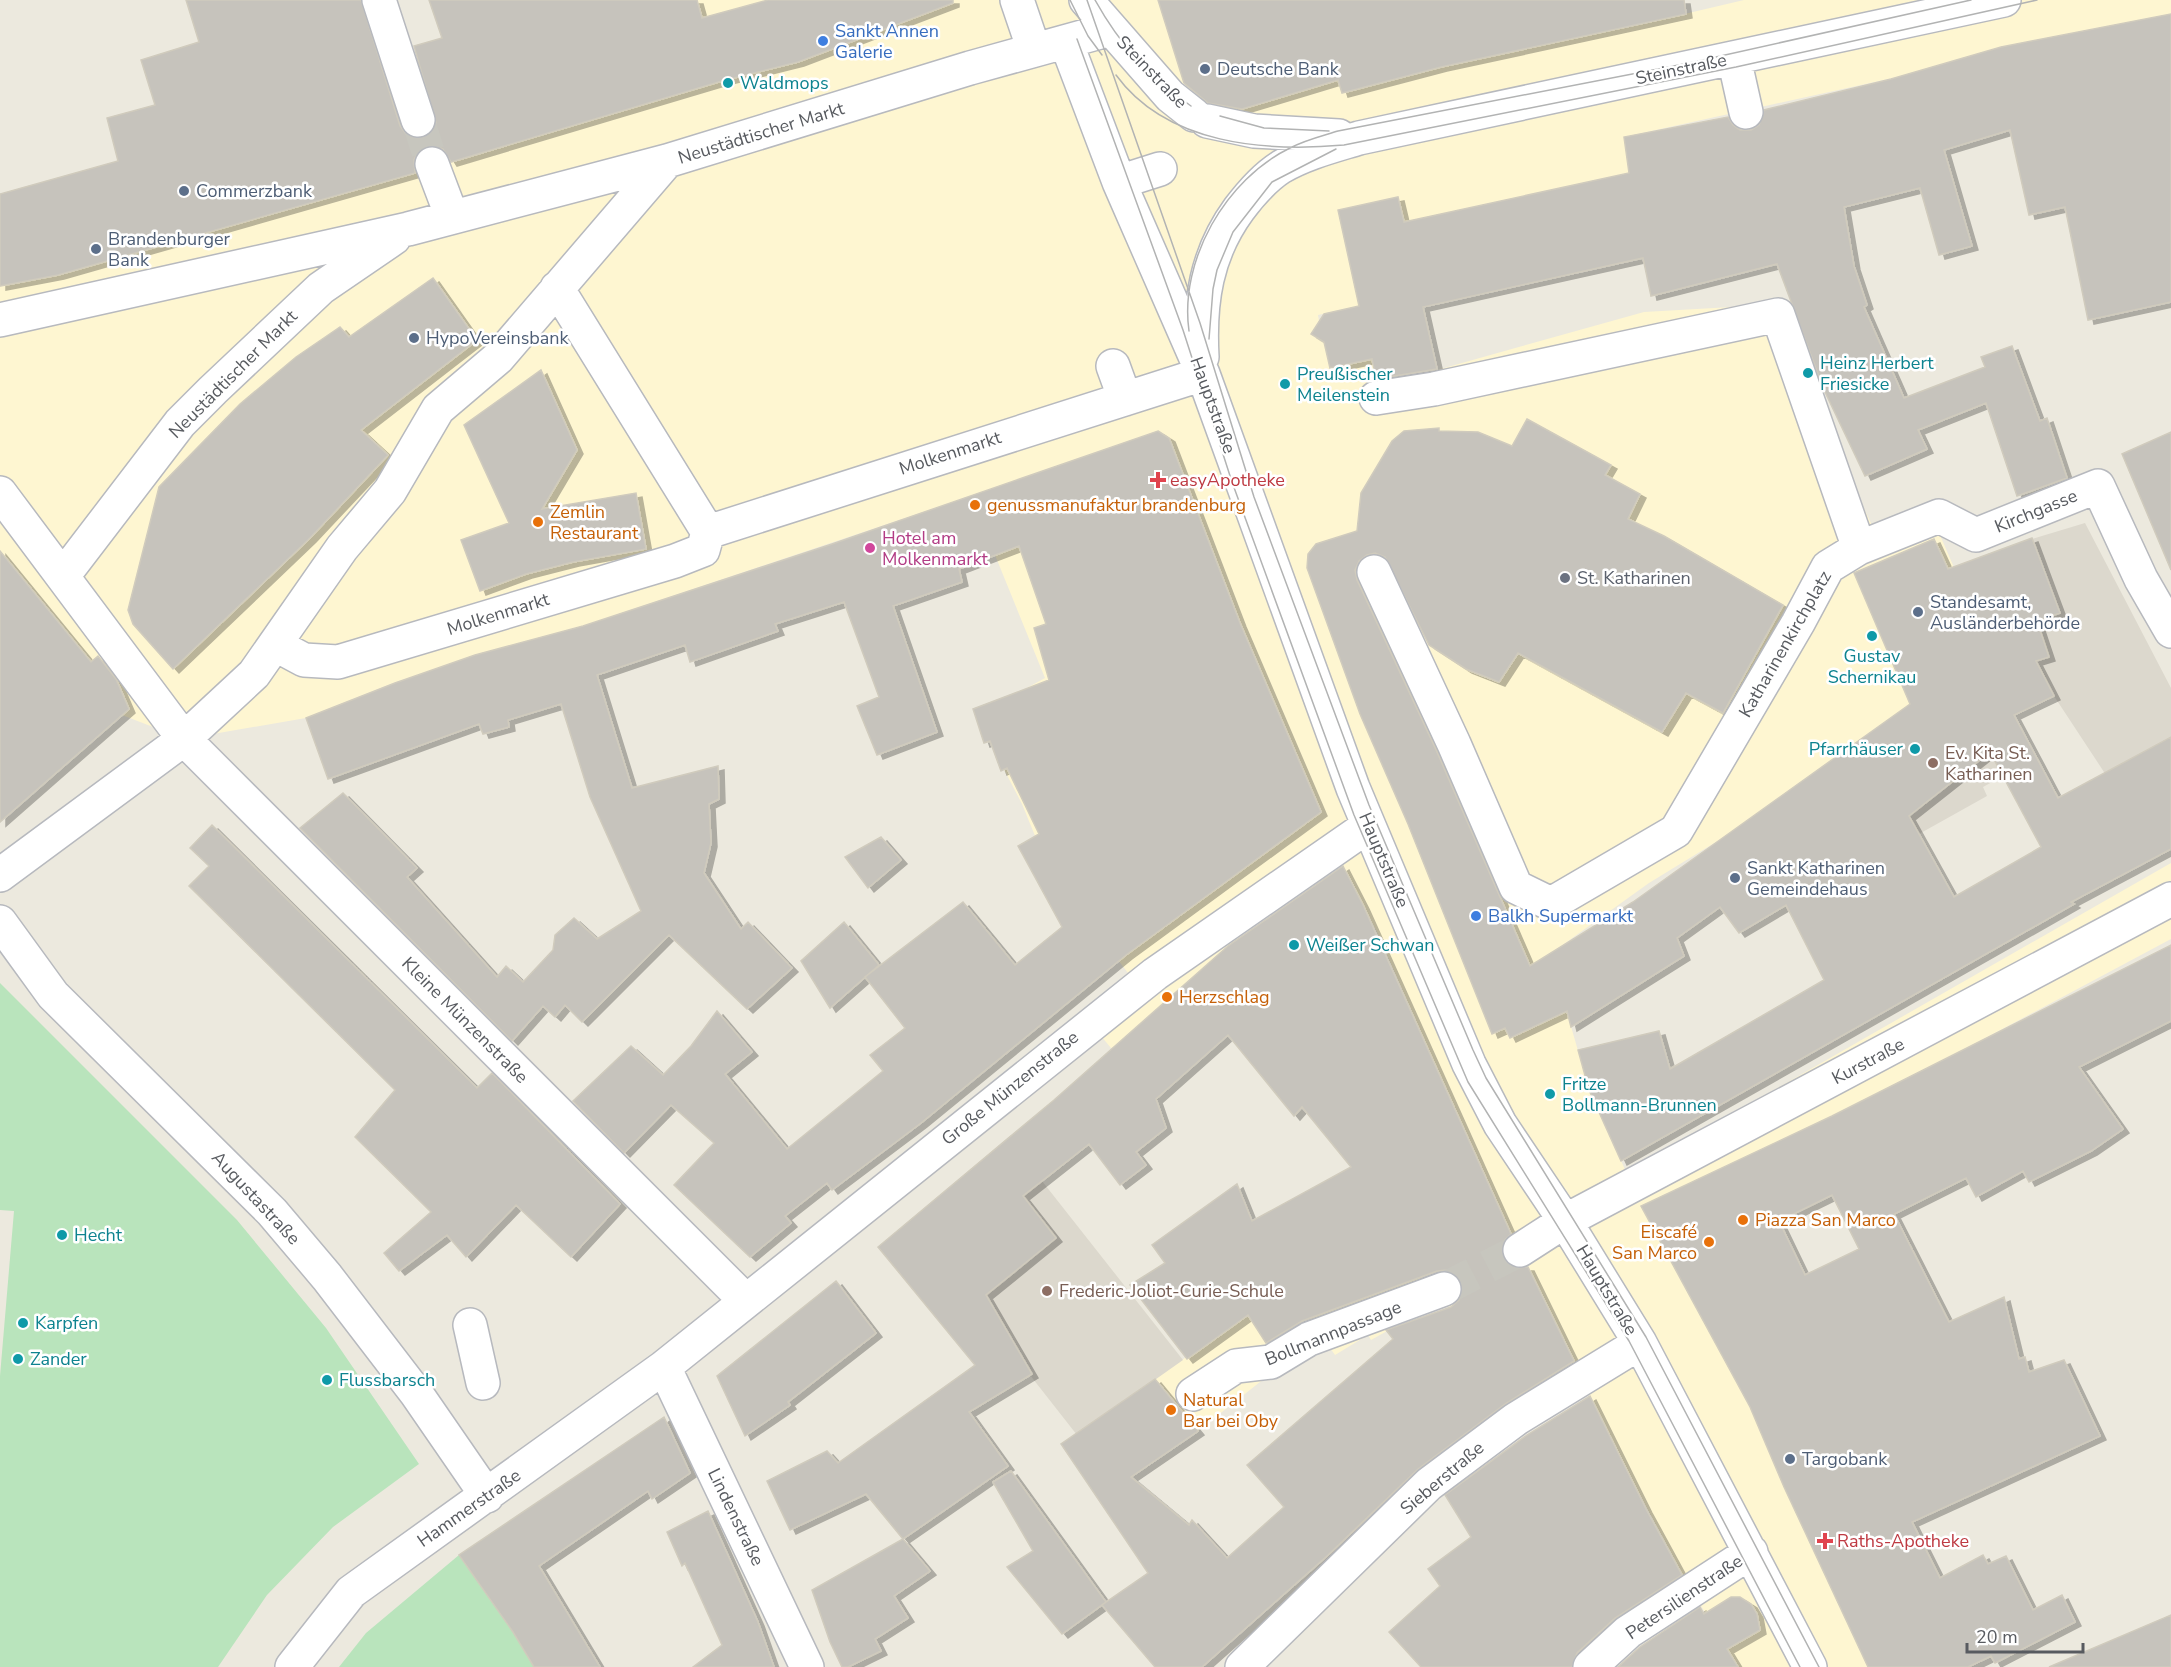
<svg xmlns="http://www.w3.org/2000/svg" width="2171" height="1667" font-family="'Nunito Sans',sans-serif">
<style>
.commercial{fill:#fef6d1}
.education{fill:#dcd8cd}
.green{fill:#b9e4bc}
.building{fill:#c6c3bc;stroke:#d0cbbd;stroke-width:1.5;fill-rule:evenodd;filter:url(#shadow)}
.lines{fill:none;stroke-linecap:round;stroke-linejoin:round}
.minor-tunnel{stroke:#c7c6be;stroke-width:33;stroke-dasharray:33 16;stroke-linecap:butt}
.minor-casing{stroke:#b7b9be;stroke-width:36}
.minor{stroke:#fff;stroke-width:33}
.tram{stroke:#b2b3b3;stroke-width:1.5}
.shop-dot{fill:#3f7fe0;stroke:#fff;stroke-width:2}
.service-dot{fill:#5c6f8a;stroke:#fff;stroke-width:2}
.culture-dot{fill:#0f9aa8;stroke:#fff;stroke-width:2}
.health-dot{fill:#e0444e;stroke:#fff;stroke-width:2}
.food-dot{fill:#e8710a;stroke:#fff;stroke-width:2}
.hotel-dot{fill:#d1479c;stroke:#fff;stroke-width:2}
.worship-dot{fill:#6b7280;stroke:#fff;stroke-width:2}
.education-dot{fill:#8d6e63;stroke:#fff;stroke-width:2}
.labels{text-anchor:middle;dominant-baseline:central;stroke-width:5;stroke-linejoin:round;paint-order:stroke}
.shop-label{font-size:18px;fill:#366cbe;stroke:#fff;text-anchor:start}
.service-label{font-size:18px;fill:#4e5e75;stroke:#fff;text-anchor:start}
.street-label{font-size:18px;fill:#585b60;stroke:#fff}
.culture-label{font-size:18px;fill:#0d838f;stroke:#fff;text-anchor:start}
.health-label{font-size:18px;fill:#be3a42;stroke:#fff;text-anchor:start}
.food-label{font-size:18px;fill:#c56008;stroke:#fff;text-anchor:start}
.hotel-label{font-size:18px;fill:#b23c85;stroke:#fff;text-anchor:start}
.worship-label{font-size:18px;fill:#5b616d;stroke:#fff;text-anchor:start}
.education-label{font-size:18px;fill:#785e54;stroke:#fff;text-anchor:start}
</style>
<defs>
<filter id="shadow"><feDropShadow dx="6" dy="4" stdDeviation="0" flood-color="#0004"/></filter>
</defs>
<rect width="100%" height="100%" fill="#ece9de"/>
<path class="commercial" d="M 697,0 L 1430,0 L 1625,28 L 1744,0 L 2171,0 L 2171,17 L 1624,137 L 1629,173 L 1404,222 L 1338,211 L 1359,306 L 1318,315 L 1319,321 L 1312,333 L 1324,342 L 1330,368 L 1372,359 L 1377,383 L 1437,370 L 1644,312 L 1767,305 L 1879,540 L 1933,519 L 1998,669 L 1649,883 L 1550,954 L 1590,1092 L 1627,1174 L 2171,863 L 2171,939 L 1888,1090 L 1643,1208 L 1750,1407 L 1784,1487 L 1868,1667 L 1738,1667 L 1686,1581 L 1612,1443 L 1498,1209 L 1377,932 L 1340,862 L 1265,915 L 1114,1047 L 1111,1048 L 1091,1024 L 1138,986 L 1049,870 L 1022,804 L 976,716 L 1045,678 L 971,496 L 583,626 L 396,682 L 306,718 L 184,739 L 122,715 L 125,711 L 125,700 L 62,629 L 0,551 L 0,286 L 251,220 L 721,81 Z
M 1387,1275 L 1426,1278 L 1437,1275 L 1456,1311 L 1439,1302 L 1371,1340 L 1368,1335 L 1335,1355 L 1328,1345 L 1260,1382 L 1198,1431 L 1154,1379 L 1248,1315 L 1267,1344 Z"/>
<path class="education" d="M 2085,523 L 2171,688 L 2171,847 L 2124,811 L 2104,772 L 2054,696 L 2036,661 L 2049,657 L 2037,621 L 2059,613 L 2032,539 Z
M 1950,678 L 2003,776 L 1983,787 L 1987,796 L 1919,834 L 1856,743 Z
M 1011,1135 L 1042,1181 L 1183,1360 L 1077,1435 L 909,1221 Z"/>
<path class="green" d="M 0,983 L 237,1220 L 326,1328 L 419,1464 L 333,1527 L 267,1595 L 218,1667 L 0,1667 L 0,1376 L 14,1211 L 0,1210 Z
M 459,1555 L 513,1632 L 534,1667 L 339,1667 L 366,1633 Z"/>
<path class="building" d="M 186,0 L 361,0 L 400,126 L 406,134 L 415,138 L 423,138 L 431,133 L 436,123 L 414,46 L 442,38 L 429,0 L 697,0 L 702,18 L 768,0 L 953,0 L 953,3 L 798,62 L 722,81 L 451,162 L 443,149 L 436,146 L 426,146 L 418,152 L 414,160 L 415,173 L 58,275 L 0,286 L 0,194 L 118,161 L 107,118 L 155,105 L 141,60 L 199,42 Z
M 1158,0 L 1684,0 L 1686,14 L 1441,67 L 1342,93 L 1338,80 L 1242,109 L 1208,103 L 1184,83 Z
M 2171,14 L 2171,302 L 2088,320 L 2065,207 L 2029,215 L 2010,130 L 1944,150 L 1972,246 L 1939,255 L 1920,188 L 1844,207 L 1854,266 L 1867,305 L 1864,307 L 1904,398 L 1985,367 L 1981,357 L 2012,346 L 2040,421 L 2047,418 L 2067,478 L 2017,496 L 1986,403 L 1918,430 L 1927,449 L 1865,476 L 1824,390 L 1777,264 L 1651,296 L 1643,258 L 1423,307 L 1437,369 L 1376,379 L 1372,359 L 1330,368 L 1324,342 L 1311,334 L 1324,314 L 1359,306 L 1338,210 L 1398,197 L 1404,222 L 1629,173 L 1624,137 L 1728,117 L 1733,125 L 1740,130 L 1751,130 L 1759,125 L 1764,110 L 1891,79 L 2001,47 Z
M 433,278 L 477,340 L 361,430 L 388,455 L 310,538 L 173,669 L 133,624 L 128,610 L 159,487 L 240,404 L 296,357 L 340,327 L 349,337 Z
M 541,370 L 577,450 L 542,509 L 636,493 L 646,549 L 573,562 L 526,574 L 480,591 L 461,540 L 509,523 L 464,425 Z
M 1527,419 L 1611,465 L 1605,475 L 1640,494 L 1628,519 L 1664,536 L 1783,605 L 1723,713 L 1686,693 L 1662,732 L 1518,653 L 1499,682 L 1466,669 L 1429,645 L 1385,557 L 1375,553 L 1367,555 L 1359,561 L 1355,570 L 1357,580 L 1437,752 L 1530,966 L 1633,902 L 1910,704 L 1854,573 L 1934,539 L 1948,569 L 2032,538 L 2060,613 L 2037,621 L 2049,657 L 2036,661 L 2054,696 L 2014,715 L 2058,798 L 2171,737 L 2171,849 L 2071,902 L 2074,904 L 1621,1161 L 1589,1090 L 1578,1050 L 1659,1031 L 1670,1069 L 1824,980 L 1786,905 L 1739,933 L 1720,907 L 1677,938 L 1684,956 L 1571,1027 L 1567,1011 L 1510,1038 L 1505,1028 L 1492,1034 L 1408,824 L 1360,714 L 1307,568 L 1308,554 L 1316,544 L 1357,531 L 1361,493 L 1392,441 L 1404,431 L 1439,428 L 1439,431 L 1478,432 L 1512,446 ZM 1990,752 L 2041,847 L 1954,897 L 1909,816 Z
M 1158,431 L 1169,438 L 1240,623 L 1321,812 L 1126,955 L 921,1123 L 832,1190 L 827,1183 L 785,1216 L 791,1223 L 750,1257 L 674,1185 L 714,1143 L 671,1105 L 624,1153 L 573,1101 L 631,1046 L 663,1075 L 691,1046 L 717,1011 L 752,1052 L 725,1074 L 787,1149 L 883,1071 L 870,1055 L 905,1028 L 865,977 L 963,902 L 1015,965 L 1062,927 L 1018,846 L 1039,834 L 1007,768 L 1001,771 L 990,741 L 984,743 L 973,709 L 1049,680 L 1034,628 L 1046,624 L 1019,546 L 959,569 L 962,582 L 893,606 L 937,732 L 877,755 L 857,706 L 879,697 L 844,602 L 775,624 L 778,631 L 690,662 L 685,645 L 597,675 L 632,788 L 718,766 L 719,799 L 709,804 L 711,843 L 704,873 L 741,929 L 748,922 L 792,968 L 747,1009 L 669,935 L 582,1022 L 565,1005 L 555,1017 L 543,1006 L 512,1041 L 300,828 L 343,793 L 417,868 L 407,877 L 497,977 L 506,966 L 523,982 L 553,950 L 555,935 L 574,918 L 597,939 L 641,911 L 590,797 L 561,704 L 508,720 L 509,727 L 483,734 L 479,724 L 328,779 L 306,718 L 395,683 L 475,655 L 583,626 L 832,544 Z
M 2171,432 L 2171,570 L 2122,454 Z
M 0,551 L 91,662 L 98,656 L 116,679 L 129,709 L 0,822 Z
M 212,825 L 477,1088 L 492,1073 L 620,1204 L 571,1257 L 516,1205 L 466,1257 L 447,1235 L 399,1271 L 384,1253 L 431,1212 L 355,1137 L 395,1090 L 189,886 L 209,866 L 190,848 Z
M 881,837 L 901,860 L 868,888 L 845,857 Z
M 1343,866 L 1363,905 L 1511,1234 L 1503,1242 L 1501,1250 L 1504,1260 L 1512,1267 L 1528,1267 L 1574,1361 L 1505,1404 L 1418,1469 L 1327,1556 L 1202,1667 L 1155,1667 L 1102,1605 L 1148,1573 L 1061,1444 L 1155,1379 L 1198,1431 L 1131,1477 L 1189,1525 L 1192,1520 L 1227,1558 L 1284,1507 L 1247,1465 L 1393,1339 L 1386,1330 L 1451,1307 L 1459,1300 L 1462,1292 L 1461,1282 L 1455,1274 L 1447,1270 L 1437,1271 L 1302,1321 L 1266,1343 L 1248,1315 L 1187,1359 L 1130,1285 L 1165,1263 L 1152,1245 L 1237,1184 L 1252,1221 L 1351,1167 L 1302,1107 L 1294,1116 L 1228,1035 L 1156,1099 L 1166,1128 L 1136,1152 L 1146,1165 L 1120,1185 L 1089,1144 L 1023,1196 L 1056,1238 L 986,1295 L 1032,1374 L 969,1412 L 1008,1466 L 903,1539 L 930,1571 L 894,1596 L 908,1618 L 875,1639 L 881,1651 L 848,1667 L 842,1667 L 830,1642 L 812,1590 L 903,1539 L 866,1494 L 790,1530 L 767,1481 L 827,1451 L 838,1463 L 975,1365 L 878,1247 L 1054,1100 L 1228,946 Z
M 844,922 L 879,965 L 830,1008 L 801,961 Z
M 2171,945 L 2171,1021 L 2079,1067 L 2123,1129 L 2091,1151 L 2029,1182 L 2023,1171 L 1976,1197 L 1966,1178 L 1894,1214 L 1949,1322 L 2004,1297 L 2019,1359 L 2025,1357 L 2029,1372 L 2064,1360 L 2100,1436 L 1912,1522 L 1940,1578 L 1983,1555 L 1988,1564 L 2006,1556 L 2033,1610 L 2062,1595 L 2075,1622 L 1995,1663 L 1991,1656 L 1968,1667 L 1868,1667 L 1784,1487 L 1750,1407 L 1641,1206 L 1832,1116 ZM 1832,1195 L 1859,1249 L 1805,1275 L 1779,1221 Z
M 836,1281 L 876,1333 L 788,1402 L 790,1405 L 745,1436 L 717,1376 Z
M 1590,1396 L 1646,1509 L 1682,1575 L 1615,1618 L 1577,1653 L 1572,1667 L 1421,1667 L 1389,1632 L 1440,1586 L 1428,1569 L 1471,1537 L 1445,1495 L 1527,1435 Z
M 664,1417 L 690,1473 L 652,1499 L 648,1491 L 539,1566 L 600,1667 L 534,1667 L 513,1632 L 459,1555 Z
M 1011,1471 L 1106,1602 L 1062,1634 L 1007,1567 L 1033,1551 L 993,1482 Z
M 708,1511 L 758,1622 L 774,1667 L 693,1667 L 722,1645 L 685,1563 L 682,1566 L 667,1532 Z
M 1731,1597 L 1740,1597 L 1751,1604 L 1757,1614 L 1760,1630 L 1727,1649 L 1738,1667 L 1618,1667 L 1640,1647 L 1700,1607 L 1704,1614 Z
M 2171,1615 L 2171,1667 L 2049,1667 Z"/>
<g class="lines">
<path class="minor-tunnel" d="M 418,120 L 432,164
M 1444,1289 L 1520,1250"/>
<g class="minor-casing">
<path id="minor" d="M 379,0 L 418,120
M 1017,0 L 1034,50
M 1086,0 L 1170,96 L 1194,115
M 1066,42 L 1119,182 L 1203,374 L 1353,788 L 1469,1064 L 1500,1124 L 1565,1221 L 1640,1343 L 1810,1667
M 1734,58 L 1746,112
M 1207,121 L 1254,131 L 1339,136
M 432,164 L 452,217
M 1119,182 L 1160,169
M 0,320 L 408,229 L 667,161 L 970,68 L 1111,29
M 1202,357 C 1199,302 1206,254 1239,209 C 1251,193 1264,178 1281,167 C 1305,153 1333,146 1359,138 L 2004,0
M 1113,366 L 1125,399
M 1376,398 L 1434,389 L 1778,315 L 1859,548
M 0,493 L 184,739 L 746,1301
M 708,532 L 1203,374
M 1374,572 L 1454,744 L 1516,887 L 1551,904 L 1676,831 L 1798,623 L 1828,567 L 1859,548 L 1939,516 L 1976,535 L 2098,486 L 2141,579 L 2171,631
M 63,576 L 180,423 L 213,390 L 321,288 L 394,238
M 276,645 L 304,660 L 338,662 L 675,561 L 703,550 L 708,532 L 557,288
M 0,875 L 184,739 L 254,674 L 342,548 L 390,491 L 438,409 L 498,358 L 667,161
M 0,922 L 53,995 L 272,1212 L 327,1277 L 416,1393 L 487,1496
M 1520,1250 L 1565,1221 L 2171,899
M 470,1325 L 483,1383
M 664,1367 L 807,1667
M 1193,1394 L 1236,1366 L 1271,1362 L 1309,1339 L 1444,1289
M 292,1667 L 351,1592 L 664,1367 L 1155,974 L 1368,826
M 1242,1667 L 1429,1484 L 1516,1419 L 1640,1343
M 1590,1667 L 1628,1632 L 1751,1552"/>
</g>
<use href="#minor" class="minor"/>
<path class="tram" d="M 1070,0 L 1088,36 L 1102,55
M 1087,0 L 1200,323 L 1254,497 L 1369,805 L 1473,1050 L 1486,1078 L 1646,1337 L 1819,1667
M 1095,0 C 1120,45 1149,77 1191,106
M 1077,39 L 1183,330 L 1232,482 L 1354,815 L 1468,1082 L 1629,1341 L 1800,1667
M 1116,75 C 1167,145 1266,152 1344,145 L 1736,67 L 2037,0
M 1220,116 L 1264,128 L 1329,131
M 1189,331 C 1179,260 1226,179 1290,148 C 1305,140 1322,136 1338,131 L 1689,63 L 1971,0
M 1209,339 L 1213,289 L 1217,270 L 1233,232 L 1272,182 L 1336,149"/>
</g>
<g class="shop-dot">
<circle cx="823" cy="41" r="6"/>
<circle cx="1476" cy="916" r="6"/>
</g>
<g class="service-dot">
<circle cx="1205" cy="69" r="6"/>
<circle cx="184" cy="191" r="6"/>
<circle cx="96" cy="249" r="6"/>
<circle cx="414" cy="338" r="6"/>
<circle cx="1918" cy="612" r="6"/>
<circle cx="1735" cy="878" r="6"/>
<circle cx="1790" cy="1459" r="6"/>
</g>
<g class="culture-dot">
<circle cx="728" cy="83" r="6"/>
<circle cx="1808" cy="373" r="6"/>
<circle cx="1285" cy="384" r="6"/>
<circle cx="1872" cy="636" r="6"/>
<circle cx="1915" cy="749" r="6"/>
<circle cx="1294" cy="945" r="6"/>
<circle cx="1550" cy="1094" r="6"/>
<circle cx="62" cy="1235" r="6"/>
<circle cx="23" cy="1323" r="6"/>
<circle cx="18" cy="1359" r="6"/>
<circle cx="327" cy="1380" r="6"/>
</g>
<g class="health-dot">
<path d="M1155 471h6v6h6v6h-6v6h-6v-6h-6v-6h6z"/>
<path d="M1822 1532h6v6h6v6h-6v6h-6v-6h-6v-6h6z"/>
</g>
<g class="food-dot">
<circle cx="975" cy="505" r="6"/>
<circle cx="538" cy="522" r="6"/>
<circle cx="1167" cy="997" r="6"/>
<circle cx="1743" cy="1220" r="6"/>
<circle cx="1709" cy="1242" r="6"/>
<circle cx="1171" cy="1410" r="6"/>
</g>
<circle class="hotel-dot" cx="870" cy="548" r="6"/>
<circle class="worship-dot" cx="1565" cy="578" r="6"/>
<g class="education-dot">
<circle cx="1933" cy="763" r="6"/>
<circle cx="1047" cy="1291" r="6"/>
</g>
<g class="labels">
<g class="shop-label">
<text x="835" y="31">Sankt Annen<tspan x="835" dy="21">Galerie</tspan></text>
<text x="1488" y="916">Balkh Supermarkt</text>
</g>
<g class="service-label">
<text x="1217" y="69">Deutsche Bank</text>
<text x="196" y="191">Commerzbank</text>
<text x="108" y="239">Brandenburger<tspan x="108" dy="21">Bank</tspan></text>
<text x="426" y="338">HypoVereinsbank</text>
<text x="1930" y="602">Standesamt,<tspan x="1930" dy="21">Ausländerbehörde</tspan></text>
<text x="1747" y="868">Sankt Katharinen<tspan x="1747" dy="21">Gemeindehaus</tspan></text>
<text x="1802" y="1459">Targobank</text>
</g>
<g class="street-label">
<text transform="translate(1681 69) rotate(-12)">Steinstraße</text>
<text transform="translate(1152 72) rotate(46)">Steinstraße</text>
<text transform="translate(761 133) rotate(-17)">Neustädtischer Markt</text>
<text transform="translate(233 374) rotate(-45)">Neustädtischer Markt</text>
<text transform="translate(1213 405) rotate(70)">Hauptstraße</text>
<text transform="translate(950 453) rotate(-18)">Molkenmarkt</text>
<text transform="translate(2036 511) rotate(-22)">Kirchgasse</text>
<text transform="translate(498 614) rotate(-17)">Molkenmarkt</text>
<text transform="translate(1785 644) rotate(-60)">Katharinenkirchplatz</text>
<text transform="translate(1384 860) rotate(67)">Hauptstraße</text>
<text transform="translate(465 1020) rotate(45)">Kleine Münzenstraße</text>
<text transform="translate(1868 1061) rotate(-28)">Kurstraße</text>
<text transform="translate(1010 1088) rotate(-39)">Große Münzenstraße</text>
<text transform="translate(256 1198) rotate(47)">Augustastraße</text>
<text transform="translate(1607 1290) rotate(59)">Hauptstraße</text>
<text transform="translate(1333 1333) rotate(-22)">Bollmannpassage</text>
<text transform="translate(1442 1478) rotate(-40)">Sieberstraße</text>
<text transform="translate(469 1508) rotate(-35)">Hammerstraße</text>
<text transform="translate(736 1517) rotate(64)">Lindenstraße</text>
<text transform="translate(1684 1597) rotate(-34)">Petersilienstraße</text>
</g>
<g class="culture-label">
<text x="740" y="83">Waldmops</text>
<text x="1820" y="363">Heinz Herbert<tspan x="1820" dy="21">Friesicke</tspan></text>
<text x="1297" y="374">Preußischer<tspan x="1297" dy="21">Meilenstein</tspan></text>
<text x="1872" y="656" text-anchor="middle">Gustav<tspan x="1872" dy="21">Schernikau</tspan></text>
<text x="1903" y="749" text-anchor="end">Pfarrhäuser</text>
<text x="1306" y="945">Weißer Schwan</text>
<text x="1562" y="1084">Fritze<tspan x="1562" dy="21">Bollmann-Brunnen</tspan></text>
<text x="74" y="1235">Hecht</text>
<text x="35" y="1323">Karpfen</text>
<text x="30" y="1359">Zander</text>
<text x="339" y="1380">Flussbarsch</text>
</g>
<g class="health-label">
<text x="1170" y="480">easyApotheke</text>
<text x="1837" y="1541">Raths-Apotheke</text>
</g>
<g class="food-label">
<text x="987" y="505">genussmanufaktur brandenburg</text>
<text x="550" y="512">Zemlin<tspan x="550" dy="21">Restaurant</tspan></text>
<text x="1179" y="997">Herzschlag</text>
<text x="1755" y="1220">Piazza San Marco</text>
<text x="1697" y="1232" text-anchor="end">Eiscafé<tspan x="1697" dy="21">San Marco</tspan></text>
<text x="1183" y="1400">Natural<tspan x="1183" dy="21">Bar bei Oby</tspan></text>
</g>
<g class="hotel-label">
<text x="882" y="538">Hotel am<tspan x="882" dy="21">Molkenmarkt</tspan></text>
</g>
<g class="worship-label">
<text x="1577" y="578">St. Katharinen</text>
</g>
<g class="education-label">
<text x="1945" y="753">Ev. Kita St.<tspan x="1945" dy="21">Katharinen</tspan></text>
<text x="1059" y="1291">Frederic-Joliot-Curie-Schule</text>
</g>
</g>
<path d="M1967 1643v9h116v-9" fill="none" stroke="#585b60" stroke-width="3"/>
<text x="1976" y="1643" font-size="18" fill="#585b60" stroke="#ffffff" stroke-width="4.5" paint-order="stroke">20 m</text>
</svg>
